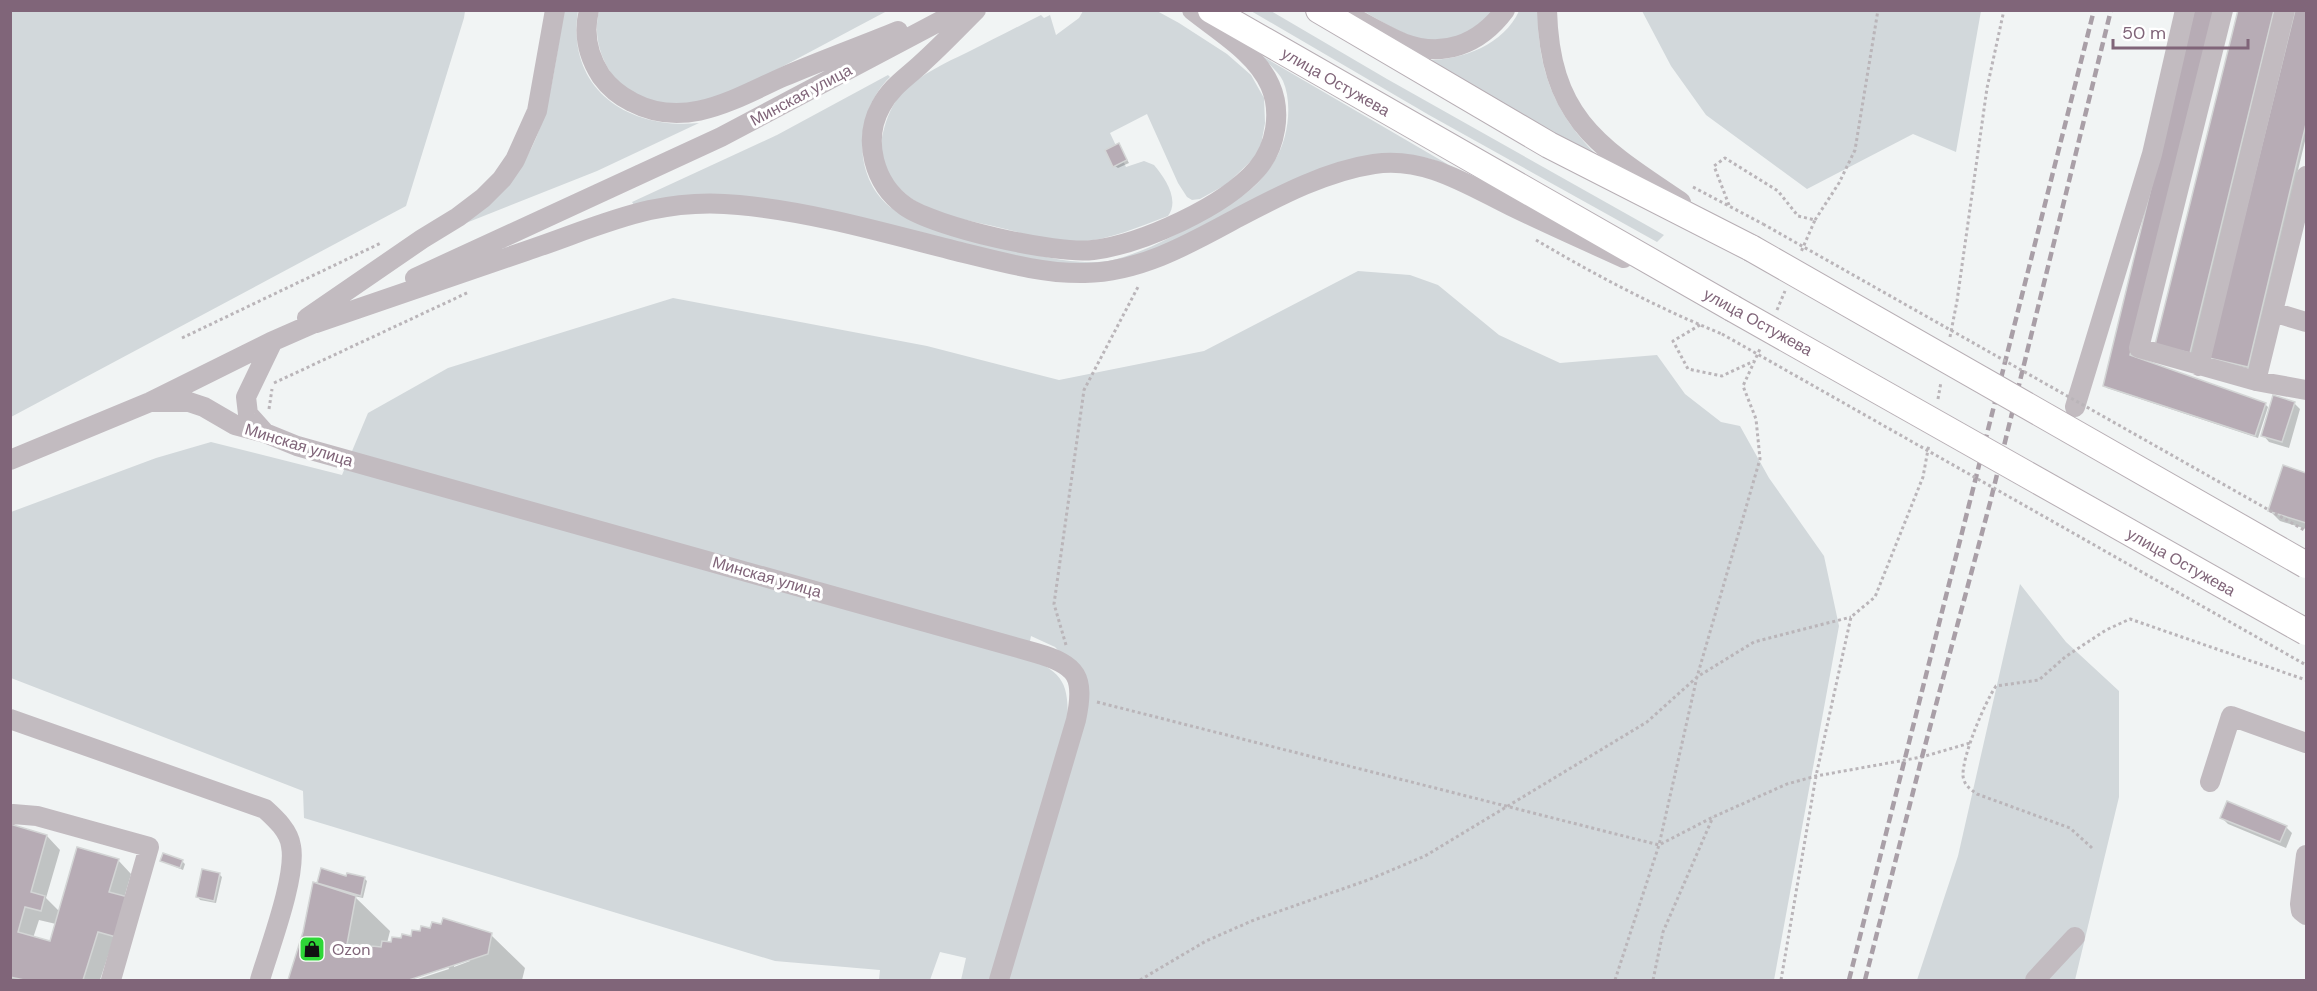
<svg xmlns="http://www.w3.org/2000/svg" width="2317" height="991" font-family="'DM Sans',sans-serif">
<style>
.green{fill:#d2d8db}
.shadow{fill:#0003;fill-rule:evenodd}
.building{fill:#b7acb5;stroke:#d3d5d5;stroke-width:1.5}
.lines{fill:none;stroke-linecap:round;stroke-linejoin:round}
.major-casing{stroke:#b7aeb4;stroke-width:28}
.path{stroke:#bab5b9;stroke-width:3;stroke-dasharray:3 3;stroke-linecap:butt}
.minor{stroke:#c2bbc0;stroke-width:20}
.major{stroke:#fff;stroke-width:26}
.rail{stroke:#a99fa7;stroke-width:4.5;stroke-dasharray:9 4.5;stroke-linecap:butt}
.major-bridge-casing{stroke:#b7aeb4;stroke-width:28;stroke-linecap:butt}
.path-bridge{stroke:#bab5b9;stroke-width:3;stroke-dasharray:3 3;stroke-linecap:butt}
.major-bridge{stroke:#fff;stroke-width:26}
.labels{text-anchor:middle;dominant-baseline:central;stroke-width:6;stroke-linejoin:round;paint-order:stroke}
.street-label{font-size:16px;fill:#806579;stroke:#fff}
.poi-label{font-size:16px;fill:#806579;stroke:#fff;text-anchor:start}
</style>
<rect width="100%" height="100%" fill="#f1f4f4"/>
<path class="green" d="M 11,10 L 465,10 L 465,11 L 464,18 L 406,206 L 11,417 Z
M 564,11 L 578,11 C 566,88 627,130 699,123 L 597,171 L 466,223 C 548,161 548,104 564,11 Z
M 599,11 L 887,11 C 849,31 812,51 774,71 C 755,81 734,95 712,99 C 681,107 637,107 615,79 C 600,59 593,35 599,11 Z
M 1083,11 L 1157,11 L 1179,23 L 1227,54 L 1251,75 L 1264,98 L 1265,123 L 1261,145 L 1254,158 L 1227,184 L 1200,199 L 1192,200 L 1187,197 L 1178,183 L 1147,114 L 1110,133 L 1126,167 L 1144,161 L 1154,165 C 1165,178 1180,200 1168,216 C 1138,227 1110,240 1077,242 C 1050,243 1023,233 997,227 C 959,218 912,212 890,176 C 882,162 879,148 883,133 C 886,119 893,102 903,92 C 921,74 945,63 968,52 C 992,40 1017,27 1041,15 L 1044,18 L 1050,15 L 1056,35 L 1079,18 Z
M 1251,11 L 1271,11 L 1387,79 L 1664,235 L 1657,242 L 1429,115 Z
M 1363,11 L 1494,11 C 1488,19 1480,23 1472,29 C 1432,56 1399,31 1363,11 Z
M 1519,11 L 1538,11 C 1537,75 1559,123 1608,165 L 1428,60 C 1463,60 1504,44 1519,11 Z
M 1642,11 L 1981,11 L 1956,152 L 1913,134 L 1807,189 L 1706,115 L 1671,66 Z
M 1262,56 L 1449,165 L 1427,158 L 1406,156 L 1185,239 L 1106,266 L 1052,265 L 860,218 L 634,205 L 632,202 L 777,135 L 888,75 L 890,77 C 855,111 851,175 890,207 C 908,221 932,225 953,231 C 993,244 1072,270 1113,260 C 1152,250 1187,229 1222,208 C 1236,200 1252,191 1262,178 C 1267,173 1271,166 1275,160 C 1288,139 1293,104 1283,81 C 1279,72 1268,64 1262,56 Z
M 1358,271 L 1410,275 L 1438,285 L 1499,335 L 1560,363 L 1657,355 L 1685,394 L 1721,422 L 1740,426 L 1769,478 L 1824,556 L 1839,626 L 1774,980 L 1003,980 L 1087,681 L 1055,647 L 1031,636 L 1027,656 C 1065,675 1068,682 1068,724 L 994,980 L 961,980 L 966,958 L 940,952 L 930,980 L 879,980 L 880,970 L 775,961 L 304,818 L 303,791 L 11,678 L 11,512 L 156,458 L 211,442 L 342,475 L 368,413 L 448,368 L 673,298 L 927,346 L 1059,380 L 1204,351 Z
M 2020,584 L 2066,642 L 2119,691 L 2119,797 L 2075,980 L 1917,980 L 1958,856 Z"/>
<path class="shadow" d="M 2218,10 L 2132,358 L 2265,404 L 2268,407 L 2258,438 L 2107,388 L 2104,385 Z
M 2240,10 L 2277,10 L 2192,355 L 2160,347 Z
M 2297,10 L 2306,10 L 2306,137 L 2250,369 L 2214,361 Z
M 1119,145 L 1129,163 L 1118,168 L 1115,166 Z
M 2294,403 L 2300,409 L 2289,448 L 2269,442 L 2263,435 Z
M 2284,467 L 2306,474 L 2306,529 L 2280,521 L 2270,511 Z
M 2222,818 L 2286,827 L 2292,833 L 2286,848 L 2228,824 Z
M 10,829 L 47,836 L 60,850 L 46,898 L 60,912 L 118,860 L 131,874 L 124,898 L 127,898 L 100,980 L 10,980 ZM 39,920 L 56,924 L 51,943 L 33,938 Z
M 161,861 L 182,861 L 185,864 L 183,870 Z
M 322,870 L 347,878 L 364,878 L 367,881 L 363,898 L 354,896 L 390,931 L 387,943 L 412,937 L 491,935 L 525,968 L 522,980 L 290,980 ZM 469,958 L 470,961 L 454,967 L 454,964 ZM 448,966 L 449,969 L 415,980 L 415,977 Z
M 219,874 L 222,877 L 216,903 L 200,900 L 198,897 Z"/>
<path class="building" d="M 2194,10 L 2215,10 L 2130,355 L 2266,403 L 2255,436 L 2103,386 Z
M 2238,10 L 2274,10 L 2190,353 L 2155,345 Z
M 2295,10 L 2306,10 L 2306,124 L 2248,367 L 2209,358 Z
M 1119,143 L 1127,160 L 1113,167 L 1105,150 Z
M 2273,395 L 2295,402 L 2282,442 L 2261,436 Z
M 2283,465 L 2306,473 L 2306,523 L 2268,511 Z
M 2227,801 L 2287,826 L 2280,842 L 2220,818 Z
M 10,824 L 47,835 L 31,892 L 45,896 L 41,911 L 25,907 L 18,932 L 50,941 L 77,847 L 119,859 L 109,892 L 128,897 L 116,937 L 98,932 L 83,980 L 24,980 L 10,977 Z
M 163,853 L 183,860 L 180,868 L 160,861 Z
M 321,868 L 346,876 L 347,873 L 365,877 L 361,896 L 317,883 Z
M 202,869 L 220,873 L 214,901 L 196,897 Z
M 313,882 L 356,896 L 347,944 L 371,952 L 372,946 L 381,947 L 382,941 L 391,942 L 392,937 L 401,938 L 402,934 L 411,936 L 412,930 L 420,931 L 421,926 L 430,928 L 432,922 L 441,924 L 443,918 L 492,933 L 488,954 L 409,980 L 288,980 L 303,932 Z"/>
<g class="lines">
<g class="major-casing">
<g id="major">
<path id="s1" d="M 1211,10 L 1732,308"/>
<path d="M 1319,10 L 1549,145 L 1751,248"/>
</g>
</g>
<path class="path" d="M 1693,187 L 1763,224
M 1729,205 L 1714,166 L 1725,158 L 1778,191 L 1798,216 L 1815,220 L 1801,252
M 1815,220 L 1839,183 L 1855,150 L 1878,10
M 1536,240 C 1595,275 1658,308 1722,334
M 1777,310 L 1785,291
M 1700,325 L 1673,341 L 1688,369 L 1722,376 L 1754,361
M 1950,337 L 1957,301 L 1987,88 L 2004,10
M 182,338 L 381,243
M 274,383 L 469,292
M 1938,399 L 1941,382
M 269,409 L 272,389
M 1066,645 L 1054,604 L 1084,390 L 1139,285
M 1097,702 L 1659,845 L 1713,817 L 1787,784 L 1816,776 L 1922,757 L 1970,743
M 2092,848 L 2070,828 L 1977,794 C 1970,789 1964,785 1963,776 C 1962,756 1985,702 1996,686 L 2039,680 L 2065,657 L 2106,630 L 2130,619 L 2306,680
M 1140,980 L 1206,941 L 1254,920 L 1368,880 L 1425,856 L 1647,722 L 1697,677 L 1754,642 L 1851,617
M 1615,980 L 1659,845 L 1697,677 L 1760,459 L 1756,419 L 1743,386 L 1760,349
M 1653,980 L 1663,932 L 1713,817
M 1781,980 L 1816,776 L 1851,617 L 1875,597 L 1923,477 L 1929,444"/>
<path class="minor" d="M 589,10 C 583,34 588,56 601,76 C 609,87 620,96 632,102 C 685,130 734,99 783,77 C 820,61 859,47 898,31
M 976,10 C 958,28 940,47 921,64 C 906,78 891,87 881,106 C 862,140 874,184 905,206 C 934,227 1057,255 1093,250 C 1142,244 1224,207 1257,169 C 1276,147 1282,112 1270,85 C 1256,53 1218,31 1192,10
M 1547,10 C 1550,119 1599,147 1681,202
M 2223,10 L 2139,348 L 2256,381 L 2306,390
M 1349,15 C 1366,24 1384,35 1403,43 C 1443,58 1479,45 1505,10
M 415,278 L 721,137 L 961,10
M 2273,312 L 2306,322
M 307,318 L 422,239 L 458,217 L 483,198 L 502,179 L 515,160 L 537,111 L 555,10
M 316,323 C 386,299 456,275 526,251 C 601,226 656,196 739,205 C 813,212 885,233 956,251 C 998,261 1042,274 1085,273 C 1141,272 1191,243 1239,217 C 1281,195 1327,171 1374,164 C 1424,156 1468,185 1511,206 C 1548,224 1586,241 1624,258
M 2199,366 L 2285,10
M 2256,381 L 2306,176
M 150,402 L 189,402 L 204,407 L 235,425 L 265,433 L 297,446 L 1036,653 C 1078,665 1085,677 1076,720 L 999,980
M 2075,407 L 2152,154 L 2185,10
M 265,433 L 248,414 L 246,397 L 273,341
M 10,460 L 150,402 L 271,342 L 328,317
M 10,719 L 265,809 C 276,819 289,831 291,846 C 297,876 269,949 260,980
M 2210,782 L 2231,716 L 2306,743
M 10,816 L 13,814 L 37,816 L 149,847 L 111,980
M 2306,855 L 2300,904 L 2301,911 L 2306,915
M 2035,980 L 2075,937"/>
<use href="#major" class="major"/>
<path class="rail" d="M 1849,980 L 2094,10
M 1865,980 L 1922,757 L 1990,503 L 2111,10"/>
<g class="major-bridge-casing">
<g id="major-bridge">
<path d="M 1751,248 L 2306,565"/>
<path id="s2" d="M 1732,308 L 2306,632"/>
</g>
</g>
<path class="path-bridge" d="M 1763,224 L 2306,531
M 1722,334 L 2306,665"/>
<use href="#major-bridge" class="major-bridge"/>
</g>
<defs>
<g id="shop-square" transform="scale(1.35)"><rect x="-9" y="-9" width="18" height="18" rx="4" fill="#2ed737" stroke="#fff"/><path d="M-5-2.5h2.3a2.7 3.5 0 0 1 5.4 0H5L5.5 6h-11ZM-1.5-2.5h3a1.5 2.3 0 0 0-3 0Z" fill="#111"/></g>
</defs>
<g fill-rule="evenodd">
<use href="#shop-square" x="312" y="949"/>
</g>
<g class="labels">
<g class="street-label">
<text stroke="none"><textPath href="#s1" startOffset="144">улица Остужева</textPath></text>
<text transform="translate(801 95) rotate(-28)">Минская улица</text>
<text transform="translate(1758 322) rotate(29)">улица Остужева</text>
<text transform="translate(299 445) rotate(17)">Минская улица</text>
<text stroke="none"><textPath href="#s2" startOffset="516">улица Остужева</textPath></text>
<text transform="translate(767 577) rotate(16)">Минская улица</text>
</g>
<g class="poi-label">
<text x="332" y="949">Ozon</text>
</g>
</g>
<rect width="2317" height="991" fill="none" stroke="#806579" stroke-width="24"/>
<path d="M2113 39v9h135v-9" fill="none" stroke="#806579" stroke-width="3"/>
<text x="2122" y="39" font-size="18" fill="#806579" stroke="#ffffff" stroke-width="4.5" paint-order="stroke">50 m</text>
</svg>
